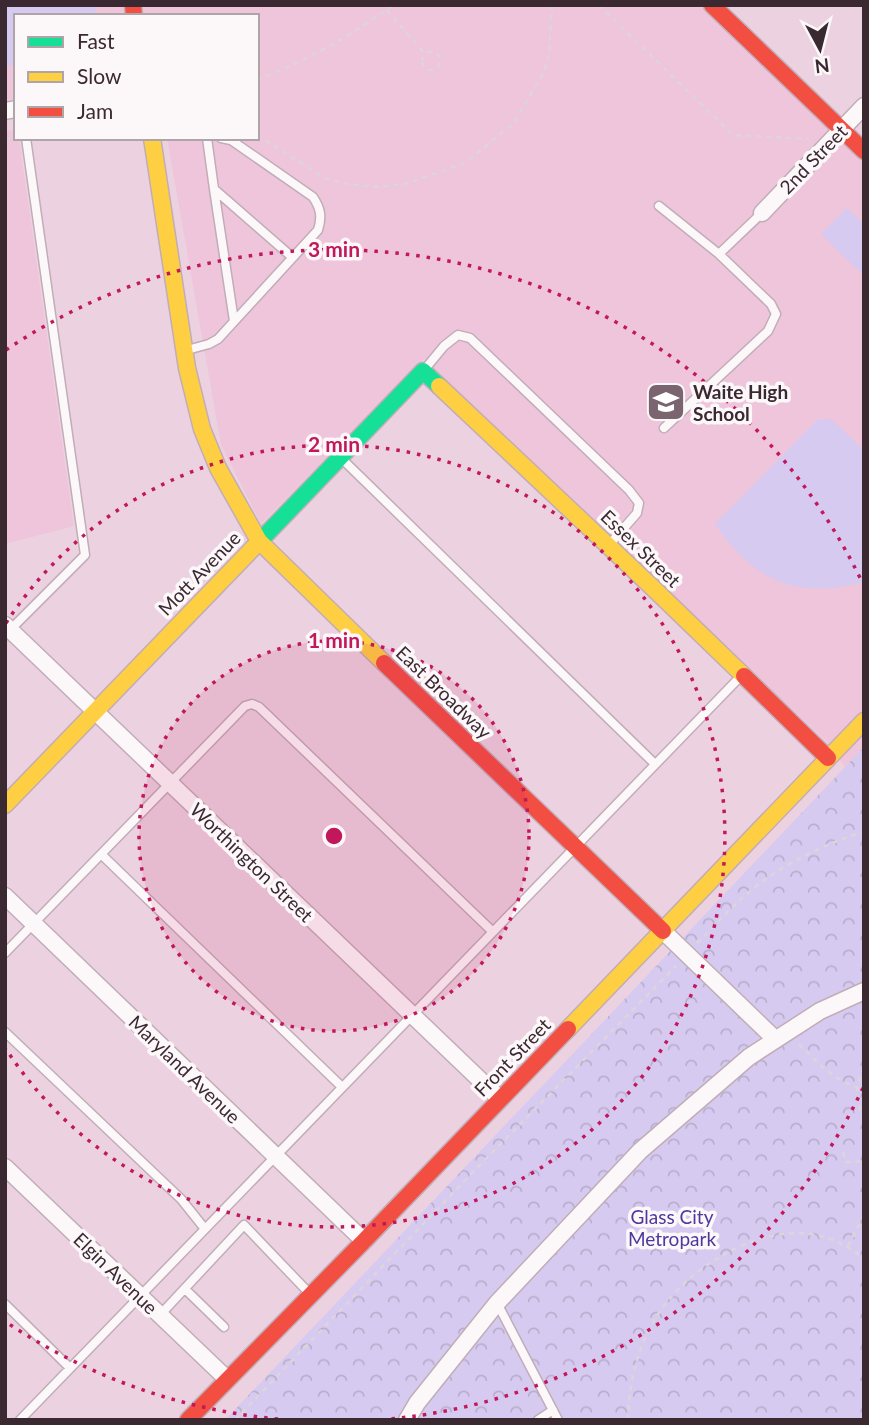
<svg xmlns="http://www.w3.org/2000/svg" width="869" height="1425" font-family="Lato,sans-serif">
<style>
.built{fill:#eec5da}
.park{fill:url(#park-crowns)}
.pitch{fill:#d7caf0}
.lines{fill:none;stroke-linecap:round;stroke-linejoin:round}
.lane-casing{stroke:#c1adb7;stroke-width:11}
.street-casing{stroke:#c1adb7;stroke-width:19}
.fast-casing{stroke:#c1adb7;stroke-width:19}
.slow-casing{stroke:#c1adb7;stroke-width:19}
.jam-casing{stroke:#c1adb7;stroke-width:19}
.path{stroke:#ded5da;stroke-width:2.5;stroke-dasharray:5 5;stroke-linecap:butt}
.lane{stroke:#fcf8fa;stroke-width:8}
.street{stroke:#fcf8fa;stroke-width:16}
.fast{stroke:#16e098;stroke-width:16}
.slow{stroke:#ffcf43;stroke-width:16}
.jam{stroke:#f24e42;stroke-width:16}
.ring{fill:none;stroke:#c2185b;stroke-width:3.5;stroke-dasharray:3.5 7}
.labels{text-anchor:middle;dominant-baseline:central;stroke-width:7;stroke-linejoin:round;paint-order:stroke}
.street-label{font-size:19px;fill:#3b2932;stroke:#fcf7f9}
.poi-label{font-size:19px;font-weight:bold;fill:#3b2932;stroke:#fcf7f9;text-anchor:start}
.park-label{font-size:19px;fill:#4c399e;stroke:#fcf7f9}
.centre{fill:#c2185b;stroke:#fcf7f9;stroke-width:3.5}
.ring-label{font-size:21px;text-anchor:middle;font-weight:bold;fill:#c2185b;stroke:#fcf7f9;stroke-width:7;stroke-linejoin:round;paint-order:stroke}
</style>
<defs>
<pattern id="park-crowns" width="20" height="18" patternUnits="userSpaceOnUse" patternTransform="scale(1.75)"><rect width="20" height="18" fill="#d7caf0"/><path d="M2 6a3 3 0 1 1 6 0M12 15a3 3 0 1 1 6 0" fill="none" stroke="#b9aece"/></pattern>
</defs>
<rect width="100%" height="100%" fill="#ecd2e0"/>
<path class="built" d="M 5,5 L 712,5 L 864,153 L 864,747 L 845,767 L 826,741 L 424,359 L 261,524 L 221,445 L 167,138 L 257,138 L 257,16 L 16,16 L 16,99 L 5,100 Z
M 16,130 L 16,138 L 19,138 L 74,526 L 5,544 L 5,131 Z"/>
<path class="park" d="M 864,747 L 864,1420 L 225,1420 L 845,767 Z"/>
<path class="pitch" d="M 5,5 L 95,5 L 96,16 L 16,16 L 16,65 L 5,66 Z
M 847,208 L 864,224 L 864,276 L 821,234 Z
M 831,419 L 864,450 L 864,582 C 794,600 755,581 715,524 L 817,420 Z"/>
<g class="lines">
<g class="lane-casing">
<path id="lane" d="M 207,138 L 214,189 L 292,257
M 214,189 L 234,321
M 659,206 L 719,254
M 187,350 L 209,344 L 218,339 L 318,230 C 322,217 321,209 313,197 L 231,140 L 221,138
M 425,369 L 444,346 L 458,335 L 470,338 L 629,490 L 639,503 L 637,513 L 610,544
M 664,428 L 768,331 L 776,314 L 771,304 L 719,254 L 762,213
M 341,458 L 655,764
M 10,630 L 85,555 L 26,138
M 102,855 L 342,1087
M 5,953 L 245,706 L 252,704 L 259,707 L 493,932
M 5,1032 L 181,1199 L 205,1229
M 185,1289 L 224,1327
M 497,1303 L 558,1420
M 5,1304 L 70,1368
M 160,1315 L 244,1225 L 310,1294
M 20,1420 L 740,677
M 538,1420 L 553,1410"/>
</g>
<g class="street-casing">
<path id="street" d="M 5,111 L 16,109
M 762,213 L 864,106
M 5,625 L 500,1099
M 5,896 L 364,1241
M 663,931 L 775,1039
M 5,1167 L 227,1379
M 407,1420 L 417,1403 L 497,1303 L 640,1151 L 749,1057 L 820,1011 L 864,991"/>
</g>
<g class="fast-casing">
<path id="fast" d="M 255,546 L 423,371 L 439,386"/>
</g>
<g class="slow-casing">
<path id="slow" d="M 152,138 L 187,368 L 202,429 L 218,468 L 259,541 L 384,663
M 439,386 L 652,587 L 744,676
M 5,805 L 255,546
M 568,1029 L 864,721"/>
</g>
<g class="jam-casing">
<path id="jam" d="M 133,5 L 134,16
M 712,5 L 864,151
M 384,663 L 663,931
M 744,676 L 828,758
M 188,1420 L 364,1241 L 568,1029"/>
</g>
<path class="path" d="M 599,5 L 733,135 L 809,139
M 387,10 L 425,54
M422 61a9 9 0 1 1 18 0a9 9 0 1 1-18 0Z
M 257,80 C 306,61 351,36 393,5
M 257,135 L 324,178 L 347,184 L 380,187 L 408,183 L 465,163 L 514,123 L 544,72 L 549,55 L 552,5
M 5,139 L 16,137
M 697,943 C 714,927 730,908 748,893 C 776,868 827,842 864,832
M 799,1044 C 817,1063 838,1083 864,1090
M 864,1067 C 855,1090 855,1097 864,1120
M 843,1152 L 846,1162 L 864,1161
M 848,1246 L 864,1215
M 242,1413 L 249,1420
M 235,1420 L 475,1170 L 676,966
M 628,1420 C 629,1387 635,1356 651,1326 C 677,1275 751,1226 810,1234 C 831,1237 847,1246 864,1258"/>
<use href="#lane" class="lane"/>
<use href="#street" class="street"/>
<use href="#fast" class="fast"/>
<use href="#slow" class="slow"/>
<use href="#jam" class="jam"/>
</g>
<circle cx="334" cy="836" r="195" fill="#c2185b" fill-opacity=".12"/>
<g class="ring">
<circle cx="334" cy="836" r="195"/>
<path d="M6 623A391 391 0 1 1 6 1049"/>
<path d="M863 1088A586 586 0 0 1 390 1419M278 1419A586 586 0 0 1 6 1322M6 350A586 586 0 0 1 863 584"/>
</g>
<defs>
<g id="school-square" transform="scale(2.0125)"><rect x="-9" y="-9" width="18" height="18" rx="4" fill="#79646f" stroke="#fcf7f9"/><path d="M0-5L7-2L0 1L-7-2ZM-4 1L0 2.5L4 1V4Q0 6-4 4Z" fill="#fff"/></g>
</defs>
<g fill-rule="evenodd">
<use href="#school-square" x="666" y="402"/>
</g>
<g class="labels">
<g class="street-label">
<text transform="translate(813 159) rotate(-46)">2nd Street</text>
<text transform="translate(641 548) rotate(44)">Essex Street</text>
<text transform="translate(199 573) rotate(-46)">Mott Avenue</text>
<text transform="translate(444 692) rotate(44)">East Broadway</text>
<text transform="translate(252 862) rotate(44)">Worthington Street</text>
<text transform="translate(512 1057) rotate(-46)">Front Street</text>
<text transform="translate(185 1069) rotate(44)">Maryland Avenue</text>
<text transform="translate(116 1273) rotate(44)">Elgin Avenue</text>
</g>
<g class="poi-label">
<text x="693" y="391">Waite High<tspan x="693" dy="22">School</tspan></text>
</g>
<g class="park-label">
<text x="672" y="1216">Glass City<tspan x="672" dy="22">Metropark</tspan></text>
</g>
</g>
<circle cx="334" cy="836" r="10" class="centre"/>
<g class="ring-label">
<text x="334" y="257">3 min</text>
<text x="334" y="452">2 min</text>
<text x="334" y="648">1 min</text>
</g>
<rect width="869" height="1425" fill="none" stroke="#3b2932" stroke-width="14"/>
<rect x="14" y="14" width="245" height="126" fill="#fcf7f9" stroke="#afa5a9" stroke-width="2"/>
<rect x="28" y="37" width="35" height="10" fill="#16e098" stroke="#afa5a9" stroke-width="2"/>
<text x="77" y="49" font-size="21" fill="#3b2932">Fast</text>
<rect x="28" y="72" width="35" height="10" fill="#ffcf43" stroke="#afa5a9" stroke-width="2"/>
<text x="77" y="84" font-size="21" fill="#3b2932">Slow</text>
<rect x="28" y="107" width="35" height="10" fill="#f24e42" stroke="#afa5a9" stroke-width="2"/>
<text x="77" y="119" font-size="21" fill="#3b2932">Jam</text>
<g transform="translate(820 49) rotate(173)" stroke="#fcf7f9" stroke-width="5" paint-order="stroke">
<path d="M0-5L12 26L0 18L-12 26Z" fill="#3b2932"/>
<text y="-10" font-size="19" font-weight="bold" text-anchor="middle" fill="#3b2932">N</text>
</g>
</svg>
